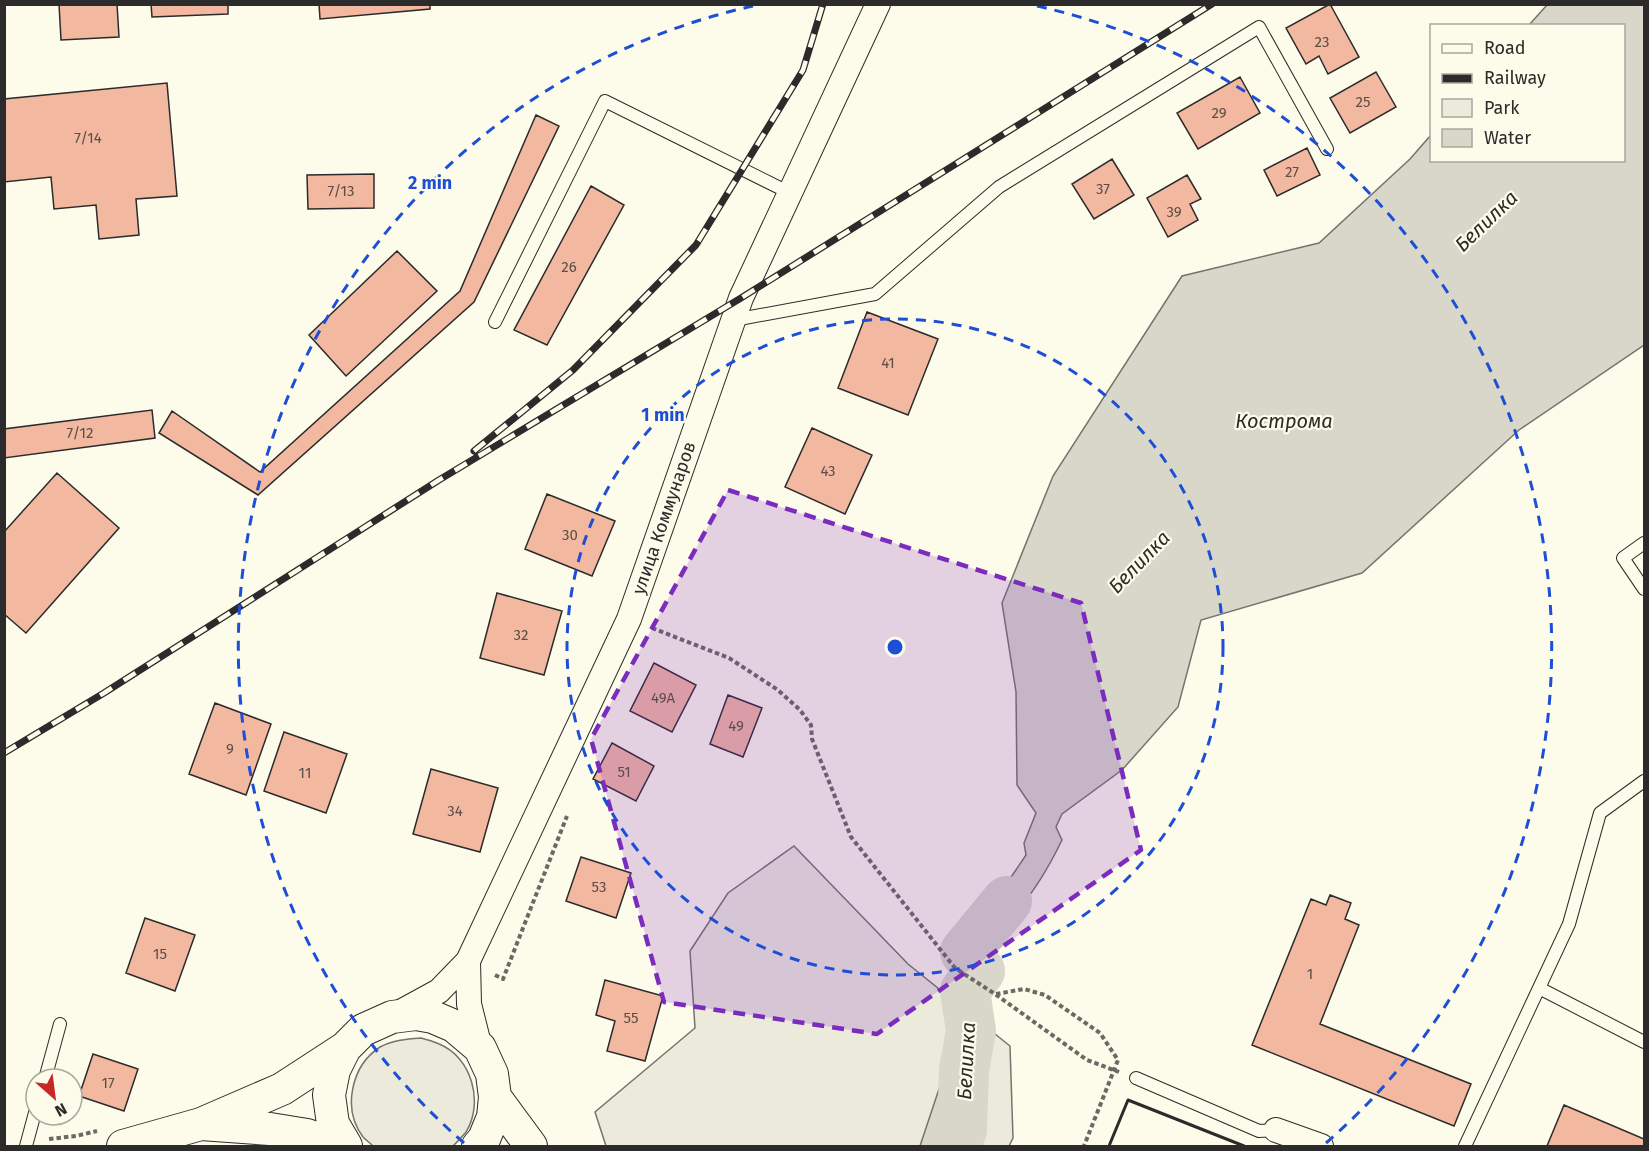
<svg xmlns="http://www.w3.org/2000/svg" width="1649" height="1151" font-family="'Fira Sans',sans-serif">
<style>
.green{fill:#ecebdb;stroke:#74746e;stroke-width:1.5}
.water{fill:#d8d7c9;stroke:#74746e;stroke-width:1.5}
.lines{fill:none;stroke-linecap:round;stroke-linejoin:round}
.river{stroke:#d8d7c9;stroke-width:50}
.building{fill:#f2b8a0;stroke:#2b2b2b;stroke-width:1.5}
.service-casing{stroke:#2b2b2b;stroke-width:14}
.minor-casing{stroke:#2b2b2b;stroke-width:26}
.tertiary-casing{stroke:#2b2b2b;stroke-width:34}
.path{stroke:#6a6964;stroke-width:4;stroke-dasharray:4.5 3;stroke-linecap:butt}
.service{stroke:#fdfbea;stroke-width:12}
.minor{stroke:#fdfbea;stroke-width:24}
.tertiary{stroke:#fdfbea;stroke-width:32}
.rail-casing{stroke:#2b2b2b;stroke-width:7}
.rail{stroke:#fdfbea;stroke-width:4.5;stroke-dasharray:14;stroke-linecap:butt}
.wall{stroke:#2b2b2b;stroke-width:3}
.marked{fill:#7b2cbf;fill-opacity:0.2;stroke:#7b2cbf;stroke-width:4.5;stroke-dasharray:12 8;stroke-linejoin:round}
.ring{fill:none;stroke:#1d4ed8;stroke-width:3;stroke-dasharray:10 8}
.labels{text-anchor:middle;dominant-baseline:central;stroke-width:4.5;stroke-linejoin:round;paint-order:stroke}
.number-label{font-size:15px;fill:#5d4e48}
.street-label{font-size:18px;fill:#2b2b2b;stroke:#fdfbea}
.water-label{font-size:20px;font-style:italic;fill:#2b2b2b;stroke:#fdfbea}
.centre{fill:#1d4ed8;stroke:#fdfbea;stroke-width:3}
.ring-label{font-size:18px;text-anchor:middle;font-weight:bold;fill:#1d4ed8;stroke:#fdfbea;stroke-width:4.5;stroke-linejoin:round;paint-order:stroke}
</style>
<rect width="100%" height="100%" fill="#fdfbea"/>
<path class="green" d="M 794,846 L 908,964 L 1010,1046 L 1013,1138 L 1009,1146 L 606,1146 L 595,1112 L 695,1028 L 690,951 L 728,893 Z
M 421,1038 C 427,1040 433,1041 439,1044 C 472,1057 484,1103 466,1132 C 462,1137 457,1142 453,1146 L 373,1146 C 370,1143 366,1140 363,1137 C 342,1109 351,1066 380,1047 C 393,1040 407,1039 421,1038 Z"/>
<path class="water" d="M 1547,5 L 1644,5 L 1644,345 L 1519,430 L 1362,573 L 1201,620 L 1178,707 L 1122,770 L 1062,814 L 1056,827 L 1062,840 C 1048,869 1030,899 1007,922 C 995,933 979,943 965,952 L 964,930 L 987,902 L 1003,889 L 1026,855 L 1024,843 L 1036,813 L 1017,785 L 1016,692 L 1002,603 L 1053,476 L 1182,276 L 1319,243 L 1410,159 L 1431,135 L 1432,160 L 1624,160 L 1624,26 L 1529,25 Z
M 971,1031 L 984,1087 L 985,1112 L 972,1146 L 920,1146 L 943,1077 Z"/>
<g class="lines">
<path class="river" d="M 956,1146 L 962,1130 L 964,1070 L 971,1031 L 965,991 L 980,971 L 965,952 L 1007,901"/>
</g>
<path class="building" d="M 59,4 L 117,4 L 119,37 L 61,40 Z
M 151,4 L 228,4 L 228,14 L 152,17 Z
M 319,4 L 430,4 L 430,9 L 320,19 Z
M 1330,4 L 1359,57 L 1328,74 L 1319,56 L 1306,64 L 1286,28 Z
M 1376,72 L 1396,107 L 1350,133 L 1330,98 Z
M 1240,77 L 1260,113 L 1198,149 L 1177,113 Z
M 167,83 L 177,196 L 136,199 L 139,235 L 99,239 L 96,205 L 54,209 L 51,177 L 4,182 L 4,99 Z
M 536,115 L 559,126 L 474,302 L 258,495 L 159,433 L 172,411 L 260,472 L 460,291 Z
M 1307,148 L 1320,175 L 1277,196 L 1264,170 Z
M 1112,159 L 1134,195 L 1094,219 L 1072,184 Z
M 374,174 L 374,208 L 308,209 L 307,175 Z
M 1187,175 L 1201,199 L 1190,204 L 1198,220 L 1168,237 L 1147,198 Z
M 591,186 L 624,205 L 547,345 L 514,330 Z
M 397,251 L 437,291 L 346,376 L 309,335 Z
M 867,312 L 938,339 L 908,415 L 838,388 Z
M 152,410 L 155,438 L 4,458 L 4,429 Z
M 812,428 L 872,455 L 845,514 L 785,487 Z
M 57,473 L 119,528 L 26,633 L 4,614 L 4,532 Z
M 547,494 L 615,521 L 592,576 L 525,549 Z
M 497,593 L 562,611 L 544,675 L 480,658 Z
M 654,663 L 696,685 L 672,732 L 630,711 Z
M 728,695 L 762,708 L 743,757 L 710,744 Z
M 215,703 L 271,724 L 246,795 L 189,774 Z
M 284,732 L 347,754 L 326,813 L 264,791 Z
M 612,743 L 654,766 L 636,801 L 593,779 Z
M 431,769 L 498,788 L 480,852 L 413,834 Z
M 581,857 L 631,873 L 616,918 L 566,901 Z
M 1330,895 L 1351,903 L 1345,919 L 1359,925 L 1320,1024 L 1471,1084 L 1454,1126 L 1252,1045 L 1311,899 L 1326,905 Z
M 145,918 L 195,935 L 175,991 L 126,973 Z
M 605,980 L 663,996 L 645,1061 L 607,1051 L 615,1021 L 596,1015 Z
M 93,1054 L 138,1069 L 124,1111 L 79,1096 Z
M 1564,1105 L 1644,1139 L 1644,1146 L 1547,1146 Z"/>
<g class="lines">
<g class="service-casing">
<path id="service" d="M 734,320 L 875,294 L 999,187 L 1259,27 L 1327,149
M 495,322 L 605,101 L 790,193
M 1644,543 L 1623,558 L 1644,589
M 1539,988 L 1644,1042
M 1136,1078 L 1259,1131 L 1276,1130
M 45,1079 L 60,1024
M 26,1146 L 36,1109
M 1465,1146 L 1569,924 L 1600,813 L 1644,781"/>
</g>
<g class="minor-casing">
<path id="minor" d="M 468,961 L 469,1004 L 480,1048
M 397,1014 L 439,991 L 468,961 L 629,619 L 741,298 L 878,4
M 1276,1130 L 1321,1146"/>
</g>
<g class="tertiary-casing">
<path id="tertiary" d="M 345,1048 L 334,1070 L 329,1095 L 333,1124 L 346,1146
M 495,1097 L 531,1146
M 201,1124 L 282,1089 L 345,1048 L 363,1030 L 392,1017 L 416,1014 L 433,1017 L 454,1026 L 480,1048 L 492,1074 L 495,1097 L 493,1117 L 484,1139 L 478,1146
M 123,1146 L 201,1124 L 270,1129 L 307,1135 L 338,1146"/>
</g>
<path class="path" d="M 652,628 L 729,658 L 778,690 L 800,710 L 811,725 L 812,739 L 851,837 L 955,968 L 995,994 L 1087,1060 L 1119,1072
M 495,975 L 503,979 L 567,816
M 996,994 L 1024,989 L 1045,995 L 1100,1033 L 1118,1060 L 1084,1146
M 49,1139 L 76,1136 L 97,1131"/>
<use href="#service" class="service"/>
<use href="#minor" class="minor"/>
<use href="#tertiary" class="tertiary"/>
<g class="rail-casing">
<path id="rail" d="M 474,451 L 573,370 L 696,245 L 803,70 L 823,4
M 4,753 L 104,693 L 439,480 L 741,298 L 1212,4"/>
</g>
<use href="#rail" class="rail"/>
<path class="wall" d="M 1109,1146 L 1128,1100 L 1244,1146"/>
</g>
<path class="marked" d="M 728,490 L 1081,603 L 1141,850 L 877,1034 L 664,1002 L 591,739 Z"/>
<g class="ring">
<circle cx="895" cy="647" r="328"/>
<path d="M464 1143A657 657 0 0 1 753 6M1037 6A657 657 0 0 1 1326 1143"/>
</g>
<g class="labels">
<g class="number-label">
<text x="1322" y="42">23</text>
<text x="1363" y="102">25</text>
<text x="1219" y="113">29</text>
<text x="88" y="138">7/14</text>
<text x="1292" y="172">27</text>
<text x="1103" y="189">37</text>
<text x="341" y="191">7/13</text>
<text x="1174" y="212">39</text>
<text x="569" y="267">26</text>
<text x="888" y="363">41</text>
<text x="80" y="433">7/12</text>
<text x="828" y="471">43</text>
<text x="570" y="535">30</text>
<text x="521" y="635">32</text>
<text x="663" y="698">49А</text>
<text x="736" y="726">49</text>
<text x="230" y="749">9</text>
<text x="624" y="772">51</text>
<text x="305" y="773">11</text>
<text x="455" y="811">34</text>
<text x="599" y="887">53</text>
<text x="160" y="954">15</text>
<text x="1310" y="974">1</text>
<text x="631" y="1018">55</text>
<text x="108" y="1083">17</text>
</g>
<g class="street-label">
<text transform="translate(664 518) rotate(-71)">улица Коммунаров</text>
</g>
<g class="water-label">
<text transform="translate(1486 221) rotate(-44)">Белилка</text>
<text x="1284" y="421">Кострома</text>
<text transform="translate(1139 562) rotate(-46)">Белилка</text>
<text transform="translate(966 1061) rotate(-87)">Белилка</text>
</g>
</g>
<circle cx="895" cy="647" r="9" class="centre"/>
<g class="ring-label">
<text x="430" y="189">2 min</text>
<text x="663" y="421">1 min</text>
</g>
<rect width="1649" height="1151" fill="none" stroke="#2b2b2b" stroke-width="12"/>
<rect x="1430" y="24" width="195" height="138" fill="#fdfbea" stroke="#a9a89e" stroke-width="1.5"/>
<rect x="1442" y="44" width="30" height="9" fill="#fdfbea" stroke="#a9a89e" stroke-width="1.5"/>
<text x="1484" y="54" font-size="18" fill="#2b2b2b">Road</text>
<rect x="1442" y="74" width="30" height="9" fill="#2b2b2b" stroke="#a9a89e" stroke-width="1.5"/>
<text x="1484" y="84" font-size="18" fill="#2b2b2b">Railway</text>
<rect x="1442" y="99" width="30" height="18" fill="#ecebdb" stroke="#a9a89e" stroke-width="1.5"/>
<text x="1484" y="114" font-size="18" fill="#2b2b2b">Park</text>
<rect x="1442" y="129" width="30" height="18" fill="#d8d7c9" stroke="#a9a89e" stroke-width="1.5"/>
<text x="1484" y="144" font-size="18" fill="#2b2b2b">Water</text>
<g transform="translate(54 1097) rotate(152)"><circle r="28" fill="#fdfbea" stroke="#a9a89e" stroke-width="1.5"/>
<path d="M0-4.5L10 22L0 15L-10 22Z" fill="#c62828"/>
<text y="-9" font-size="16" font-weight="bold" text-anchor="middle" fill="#2b2b2b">N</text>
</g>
</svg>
